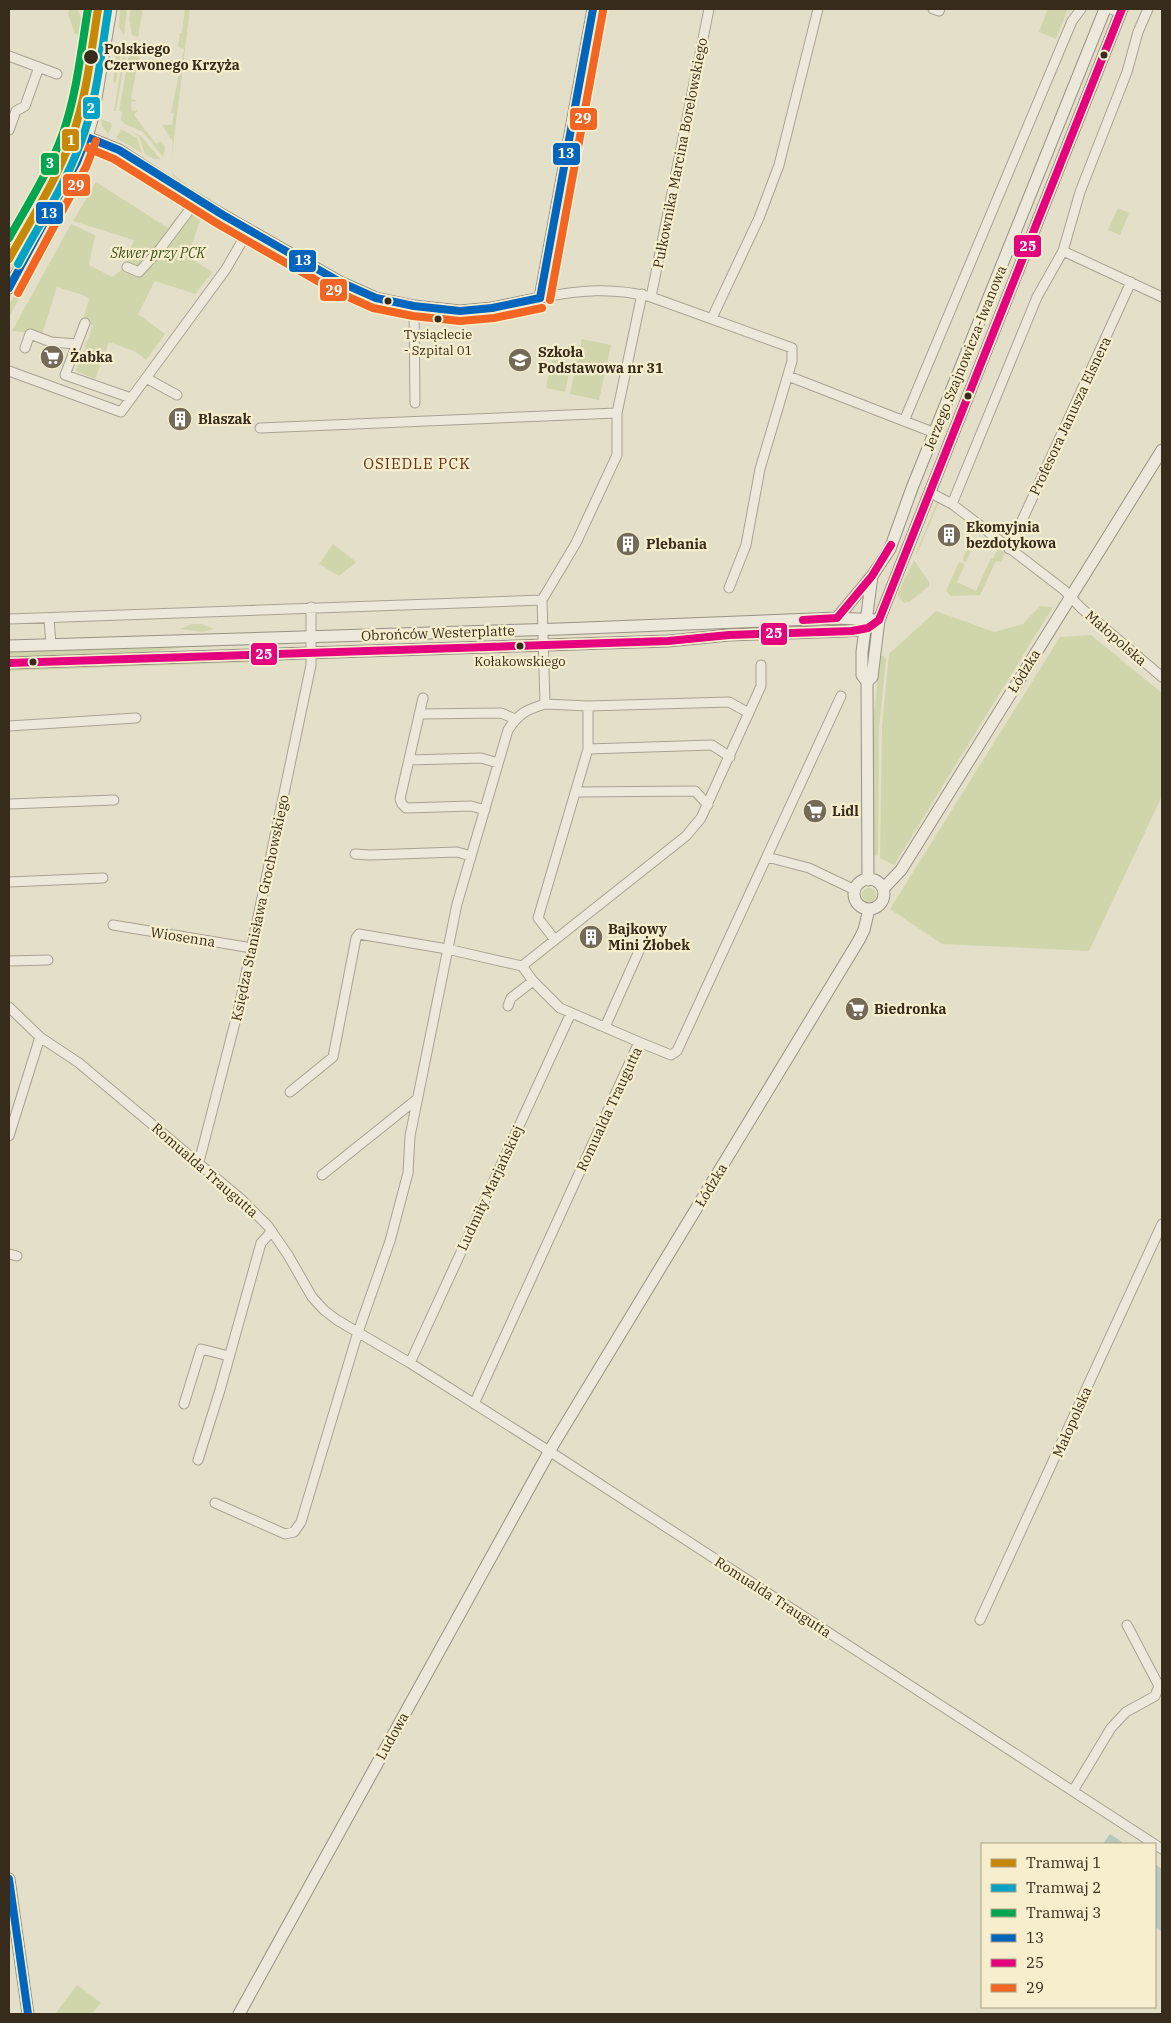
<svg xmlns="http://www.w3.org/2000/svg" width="1171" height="2023" font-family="'IBM Plex Serif',serif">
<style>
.green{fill:#d1d5ab}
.water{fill:#b5c9be}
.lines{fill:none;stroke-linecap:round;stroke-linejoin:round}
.street-casing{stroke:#a9a293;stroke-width:11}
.secondary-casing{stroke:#989283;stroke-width:13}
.street{stroke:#ece8db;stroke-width:9}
.secondary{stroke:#ece8db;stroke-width:11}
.bus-1-casing{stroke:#f6eecd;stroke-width:11}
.bus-2-casing{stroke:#f6eecd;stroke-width:11}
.bus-3-casing{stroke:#f6eecd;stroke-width:11}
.bus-1{stroke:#0065bd;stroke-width:8}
.bus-2{stroke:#e5007d;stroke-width:8}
.bus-3{stroke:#f26522;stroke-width:8}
.tram-1-casing{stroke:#f6eecd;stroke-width:11}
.tram-2-casing{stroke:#f6eecd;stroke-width:11}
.tram-3-casing{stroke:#f6eecd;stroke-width:11}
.tram-1{stroke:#c78707;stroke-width:8}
.tram-2{stroke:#03a3c5;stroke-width:8}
.tram-3{stroke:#00a651;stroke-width:8}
.bus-dot{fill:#372b1b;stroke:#f6eecd;stroke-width:2}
.labels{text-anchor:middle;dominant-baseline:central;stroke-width:4.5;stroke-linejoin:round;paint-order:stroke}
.bus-label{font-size:13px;fill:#372b1b;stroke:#f6eecd}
.stop-label{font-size:14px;font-weight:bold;fill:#372b1b;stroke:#f6eecd;text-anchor:start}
.street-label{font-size:14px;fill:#372b1b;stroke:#f6eecd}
.park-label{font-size:14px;font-style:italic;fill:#425421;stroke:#f6eecd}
.poi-label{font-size:14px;font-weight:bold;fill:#372b1b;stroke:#f6eecd;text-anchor:start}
.neighbourhood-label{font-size:15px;letter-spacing:1px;fill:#653019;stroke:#f6eecd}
.line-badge{stroke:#f6eecd;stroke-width:2}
.badge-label{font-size:14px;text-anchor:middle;font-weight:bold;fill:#fff}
</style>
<rect width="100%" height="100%" fill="#e4dfc9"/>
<path class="green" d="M 69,9 L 77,9 L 82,20 L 79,35 L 75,34 L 68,14 Z
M 100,9 L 103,9 L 97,48 L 93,47 Z
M 120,9 L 127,9 L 124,35 L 119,27 Z
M 131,9 L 143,9 L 138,37 L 132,35 L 129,19 Z
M 185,9 L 190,9 L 171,163 L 173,142 L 162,125 L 172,125 L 174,113 L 171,113 L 184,49 L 178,47 L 180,33 L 182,33 Z
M 1048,9 L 1068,9 L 1056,39 L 1039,32 Z
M 122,43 L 116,83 L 113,82 L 117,47 Z
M 125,43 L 127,44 L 116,111 L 114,111 Z
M 131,44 L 145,46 L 147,49 L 146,52 L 140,51 L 131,98 L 137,101 L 131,102 L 132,111 L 138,110 L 134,115 L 156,144 L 161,141 L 165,147 L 163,157 L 143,132 L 125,124 L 121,120 L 122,112 L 119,111 Z
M 69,114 L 73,114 C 61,161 32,205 9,248 L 9,242 C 31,201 59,160 69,114 Z
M 80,116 L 85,117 L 82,129 L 70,158 L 9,270 L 9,263 L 64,161 Z
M 101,119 L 111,123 L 112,126 L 108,134 L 102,126 Z
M 121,129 L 137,138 L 142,153 L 116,138 Z
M 129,130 L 141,136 L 160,159 L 154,159 L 145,154 L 139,137 Z
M 99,152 L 9,317 L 9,305 L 88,158 L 93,154 Z
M 107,154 L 187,199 L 188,204 L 116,164 Z
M 170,171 L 189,187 L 211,199 L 210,202 L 179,183 Z
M 96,182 L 168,228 L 183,209 L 200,220 L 188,257 L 213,272 L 195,294 L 155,281 L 138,314 L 165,334 L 146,360 L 136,352 L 109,342 L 95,379 L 76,371 L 93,325 L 83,319 L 89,299 L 83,295 L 57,287 L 42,334 L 12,331 L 71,224 L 95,235 L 89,265 L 112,277 L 123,269 L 134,240 L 73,221 Z
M 1118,208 L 1129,213 L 1120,235 L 1108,230 Z
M 582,339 L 611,345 L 599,400 L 570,394 Z
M 552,359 L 571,363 L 565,392 L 546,388 Z
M 937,502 L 939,502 L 916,556 L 916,553 Z
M 984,539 L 981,546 L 975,543 L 966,562 L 963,561 C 965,549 970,539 984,539 Z
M 333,544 L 356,562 L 339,576 L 319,564 Z
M 998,548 L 1005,553 L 1001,562 L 996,561 L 980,595 L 951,596 L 946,591 L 959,562 L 965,564 L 957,582 L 976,591 L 991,558 L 993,559 Z
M 914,560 L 929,582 L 929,586 L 909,602 L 904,603 L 897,595 Z
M 1040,606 L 1053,607 L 894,865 L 880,858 L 882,726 L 889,654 L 936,611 L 994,632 L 1023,624 Z
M 192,624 L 202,624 L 214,629 L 202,632 L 180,629 Z
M 1091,635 L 1162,693 L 1162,796 L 1089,951 L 942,944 L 890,909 L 1060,637 Z
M 285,641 L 285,644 L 186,647 L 145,653 L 9,658 L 9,651 Z
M 880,656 L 884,656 L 886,659 L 879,727 L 878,855 L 871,857 L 872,735 Z
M 285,658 L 282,661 L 9,671 L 9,667 Z
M862 895a7 7 0 1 1 14 0a7 7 0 1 1-14 0Z
M 77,1985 L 101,2003 L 92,2014 L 55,2014 Z"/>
<path class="water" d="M 1110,1834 L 1125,1844 L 1103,1844 Z
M 1155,1864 L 1162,1869 L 1162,1932 L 1155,1927 Z"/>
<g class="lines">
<g class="street-casing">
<path id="street" d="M 933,9 L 939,11 L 940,9
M 1111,9 L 1121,13
M 9,56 L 57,74
M 9,130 L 16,111 L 25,106 L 39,67
M 1063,251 L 1162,297
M 127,267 L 139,272 L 160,249 L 197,200
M 651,297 L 709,9
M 540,298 C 578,290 613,287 651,297 L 792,348 L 792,361 L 760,469 L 746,545 L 729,588
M 414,306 L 415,403
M 712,318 L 759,218 L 779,165 L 818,9
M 85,323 L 65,375 L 131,398
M 25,348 L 30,334 L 51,342 L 77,344
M 9,371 L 121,412 L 226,269 L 249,229
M 788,376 L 935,433
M 146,378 L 177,395
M 904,421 L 1072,21 L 1081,9
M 260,428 L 617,413
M 929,492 L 952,504 L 1064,590 L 1081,608 L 1162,677
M 952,504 L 1037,297 L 1063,251 L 1080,192 L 1127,72 L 1138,32 L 1148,9
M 1009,549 L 1131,282
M 542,600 L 576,543 L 617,455 L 617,413 L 642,294
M 9,619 L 542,600 L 545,704 C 526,710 519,713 508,730 L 457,904 L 410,1136 L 408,1173 L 390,1241 L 358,1332 L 301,1522 L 294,1532 L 285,1534 L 215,1503
M 49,619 L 51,644
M 423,698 L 400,799 L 402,804 L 406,808 L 471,806 L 485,810
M 545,704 L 588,706 L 588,749 L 538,918 L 555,940
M 588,706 L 729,702 L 749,713
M 419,714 L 501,713 L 515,719
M 9,726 L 136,718
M 588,749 L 712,745 L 730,757
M 409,760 L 481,758 L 498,763
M 576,792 L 695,791 L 708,805
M 9,804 L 114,800
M 355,854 L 370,855 L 457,852 L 471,856
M 767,857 L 809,868 L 855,890
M 9,882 L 103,878
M 113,925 L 252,948
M 9,961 L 48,960
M 522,966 L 686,836 L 701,818 L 761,686 L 761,665
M 508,1006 L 511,998 L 533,981
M 9,1007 L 40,1037 L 79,1063 L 241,1199 L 268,1226 L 288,1255 L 312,1297 L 324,1310 L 337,1320 L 410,1363 L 549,1451 L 1162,1849
M 605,1027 L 643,942 L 641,936
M 290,1092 L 333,1057 L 356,938 L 359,934 L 447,949 L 522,966 L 533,981 L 560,1008 L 639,1042
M 9,1136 L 40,1037
M 199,1162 L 239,1007 L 311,665 L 311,607
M 322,1175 L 417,1099
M 9,1254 L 17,1256
M 410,1363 L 571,1013
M 184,1404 L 201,1349 L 229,1356
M 474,1404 L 639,1042 L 671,1055 L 677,1051 L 841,696
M 198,1460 L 220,1390 L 261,1243 L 272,1231
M 980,1620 L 1162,1224
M 1073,1791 L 1111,1728 L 1126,1712 L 1155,1696 L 1159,1686 L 1127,1625"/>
</g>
<g class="secondary-casing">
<path id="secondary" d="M 87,137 L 119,150 L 179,189 L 223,215 L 340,282 L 376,298 L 414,306 L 460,311 L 492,308 L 540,298 L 593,9
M 9,288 L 84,148 L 93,116 L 111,9
M 837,618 L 872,576
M 9,646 L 560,629 L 837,618 L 879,620 L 872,677 L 867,682
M 9,663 L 668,641 L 729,635 L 847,631 C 861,630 869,630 879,620 L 1122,9
M854 894a15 15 0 1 1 30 0a15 15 0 1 1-30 0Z
M 868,880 L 867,682 L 862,675 L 862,652 L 872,576 L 890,549 L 912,488 L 1105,9
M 883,889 L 901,870 L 1162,450
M 9,1879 L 28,2014
M 239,2014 L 553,1445 L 859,940 L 864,930 L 869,909"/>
</g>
<use href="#street" class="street"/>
<use href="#secondary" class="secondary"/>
<g class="bus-1-casing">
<path id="bus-1" d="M 87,137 L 119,150 L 223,215 L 340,282 L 376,298 L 414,306 L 460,311 L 492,308 L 540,298
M 9,288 L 77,162 L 87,137
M 540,298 L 593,9
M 9,1879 L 28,2014"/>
</g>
<g class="bus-2-casing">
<path id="bus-2" d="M 803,620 L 837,618 L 872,576 L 891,545
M 9,663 L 668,641 L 729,635 L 852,631 L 868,628 L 879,620 L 1122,9"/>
</g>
<g class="bus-3-casing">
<path id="bus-3" d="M 83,146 L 114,159 L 218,224 L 335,291 L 373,308 L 413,316 L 460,321 L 494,318 L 542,308
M 18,293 L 86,167 L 96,141
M 550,300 L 603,11"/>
</g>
<use href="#bus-1" class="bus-1"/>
<use href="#bus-2" class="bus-2"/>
<use href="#bus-3" class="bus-3"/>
<g class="tram-1-casing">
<path id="tram-1" d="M 9,259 C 31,219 57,180 72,137 C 87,95 91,52 98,9"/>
</g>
<g class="tram-2-casing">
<path id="tram-2" d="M 18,264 C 40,223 65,185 81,142 C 97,100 101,54 108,11"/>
</g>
<g class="tram-3-casing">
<path id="tram-3" d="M 9,238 C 28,204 50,170 63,133 C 77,93 81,50 88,9"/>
</g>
<use href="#tram-1" class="tram-1"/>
<use href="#tram-2" class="tram-2"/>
<use href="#tram-3" class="tram-3"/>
</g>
<defs>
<g id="supermarket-disc" transform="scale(1.25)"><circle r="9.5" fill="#746a58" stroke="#f6eecd"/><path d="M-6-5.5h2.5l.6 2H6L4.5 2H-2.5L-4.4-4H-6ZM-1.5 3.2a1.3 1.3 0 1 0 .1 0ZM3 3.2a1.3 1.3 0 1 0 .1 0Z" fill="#fff"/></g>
<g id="school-disc" transform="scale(1.25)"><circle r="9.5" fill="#746a58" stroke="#f6eecd"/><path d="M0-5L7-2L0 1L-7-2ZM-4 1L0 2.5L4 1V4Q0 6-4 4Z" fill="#fff"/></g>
<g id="building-disc" transform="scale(1.25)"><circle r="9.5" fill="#746a58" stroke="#f6eecd"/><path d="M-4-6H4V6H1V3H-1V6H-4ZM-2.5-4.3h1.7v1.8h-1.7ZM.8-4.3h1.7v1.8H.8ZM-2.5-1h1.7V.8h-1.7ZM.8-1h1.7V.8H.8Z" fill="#fff"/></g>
</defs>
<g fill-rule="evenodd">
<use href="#supermarket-disc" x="52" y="357"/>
<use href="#school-disc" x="520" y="360"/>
<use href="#building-disc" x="180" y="419"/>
<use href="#building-disc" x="949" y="535"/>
<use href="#building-disc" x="628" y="544"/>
<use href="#supermarket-disc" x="815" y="811"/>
<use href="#building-disc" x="591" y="937"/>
<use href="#supermarket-disc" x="857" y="1009"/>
</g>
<g class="bus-dot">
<circle cx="1104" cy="55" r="4.5"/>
<circle cx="91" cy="57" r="8"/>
<circle cx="388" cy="301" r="4.5"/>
<circle cx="438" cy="319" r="4.5"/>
<circle cx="968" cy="396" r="4.5"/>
<circle cx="520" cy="646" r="4.5"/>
<circle cx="33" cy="662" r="4.5"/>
</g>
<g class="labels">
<g class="bus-label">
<text x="438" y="334">Tysiąclecie<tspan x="438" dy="16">- Szpital 01</tspan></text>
<text x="520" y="661">Kołakowskiego</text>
</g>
<g class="stop-label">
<text x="104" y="49">Polskiego<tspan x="104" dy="16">Czerwonego Krzyża</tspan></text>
</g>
<g class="street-label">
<text transform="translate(680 153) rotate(-79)">Pułkownika Marcina Borelowskiego</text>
<text transform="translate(965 358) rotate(-68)">Jerzego Szajnowicza-Iwanowa</text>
<text transform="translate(1070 416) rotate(-65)">Profesora Janusza Elsnera</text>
<text transform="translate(438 633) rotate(-2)">Obrońców Westerplatte</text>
<text transform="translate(1116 638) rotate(41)">Małopolska</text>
<text transform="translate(1024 671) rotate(-58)">Łódzka</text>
<text transform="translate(260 908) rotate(-78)">Księdza Stanisława Grochowskiego</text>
<text transform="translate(183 937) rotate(9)">Wiosenna</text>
<text transform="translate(609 1109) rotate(-65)">Romualda Traugutta</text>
<text transform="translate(205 1170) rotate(41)">Romualda Traugutta</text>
<text transform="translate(711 1185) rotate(-59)">Łódzka</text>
<text transform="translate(490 1188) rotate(-65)">Ludmiły Marjańskiej</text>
<text transform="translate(1072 1422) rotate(-66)">Małopolska</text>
<text transform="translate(773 1597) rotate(33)">Romualda Traugutta</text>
<text transform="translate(392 1736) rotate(-61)">Ludowa</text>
</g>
<g class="park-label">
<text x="158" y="253">Skwer przy PCK</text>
</g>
<g class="poi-label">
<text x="538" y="352">Szkoła<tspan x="538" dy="16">Podstawowa nr 31</tspan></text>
<text x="70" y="357">Żabka</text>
<text x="198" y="419">Blaszak</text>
<text x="966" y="527">Ekomyjnia<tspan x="966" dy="16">bezdotykowa</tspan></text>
<text x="646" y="544">Plebania</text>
<text x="832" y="811">Lidl</text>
<text x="608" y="929">Bajkowy<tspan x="608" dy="16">Mini Żłobek</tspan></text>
<text x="874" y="1009">Biedronka</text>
</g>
<g class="neighbourhood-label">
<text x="417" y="463">OSIEDLE PCK</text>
</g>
</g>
<g class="line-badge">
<rect x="82" y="96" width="19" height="24" rx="5" fill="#03a3c5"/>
<rect x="569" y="107" width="29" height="24" rx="5" fill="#f26522"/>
<rect x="61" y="128" width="19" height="24" rx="5" fill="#c78707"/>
<rect x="552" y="142" width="29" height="24" rx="5" fill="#0065bd"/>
<rect x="40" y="152" width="20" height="24" rx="5" fill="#00a651"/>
<rect x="62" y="173" width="29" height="24" rx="5" fill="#f26522"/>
<rect x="35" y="201" width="29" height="24" rx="5" fill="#0065bd"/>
<rect x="1013" y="234" width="29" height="24" rx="5" fill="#e5007d"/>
<rect x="288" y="249" width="29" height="24" rx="5" fill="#0065bd"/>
<rect x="319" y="278" width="29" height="24" rx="5" fill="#f26522"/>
<rect x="760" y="622" width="28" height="24" rx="5" fill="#e5007d"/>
<rect x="250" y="642" width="28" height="24" rx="5" fill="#e5007d"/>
</g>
<g class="badge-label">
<text x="91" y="113">2</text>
<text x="583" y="123">29</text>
<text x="71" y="145">1</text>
<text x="566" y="158">13</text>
<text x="50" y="168">3</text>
<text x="76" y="190">29</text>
<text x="49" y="218">13</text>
<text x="1028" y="251">25</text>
<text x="303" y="265">13</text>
<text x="334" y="295">29</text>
<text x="774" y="638">25</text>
<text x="264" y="659">25</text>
</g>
<rect width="1171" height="2023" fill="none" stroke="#372b1b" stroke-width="20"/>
<rect x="981" y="1843" width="175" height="165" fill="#f6eecd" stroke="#aaa086"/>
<rect x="991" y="1859" width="25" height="8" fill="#c78707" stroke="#aaa086"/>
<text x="1026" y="1868" font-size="15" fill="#372b1b">Tramwaj 1</text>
<rect x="991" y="1884" width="25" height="8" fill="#03a3c5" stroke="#aaa086"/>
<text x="1026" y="1893" font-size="15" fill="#372b1b">Tramwaj 2</text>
<rect x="991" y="1909" width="25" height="8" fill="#00a651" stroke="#aaa086"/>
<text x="1026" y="1918" font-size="15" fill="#372b1b">Tramwaj 3</text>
<rect x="991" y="1934" width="25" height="8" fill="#0065bd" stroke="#aaa086"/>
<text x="1026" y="1943" font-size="15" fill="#372b1b">13</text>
<rect x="991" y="1959" width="25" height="8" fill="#e5007d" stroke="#aaa086"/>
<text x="1026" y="1968" font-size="15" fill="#372b1b">25</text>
<rect x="991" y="1984" width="25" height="8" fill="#f26522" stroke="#aaa086"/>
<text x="1026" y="1993" font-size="15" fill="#372b1b">29</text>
</svg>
